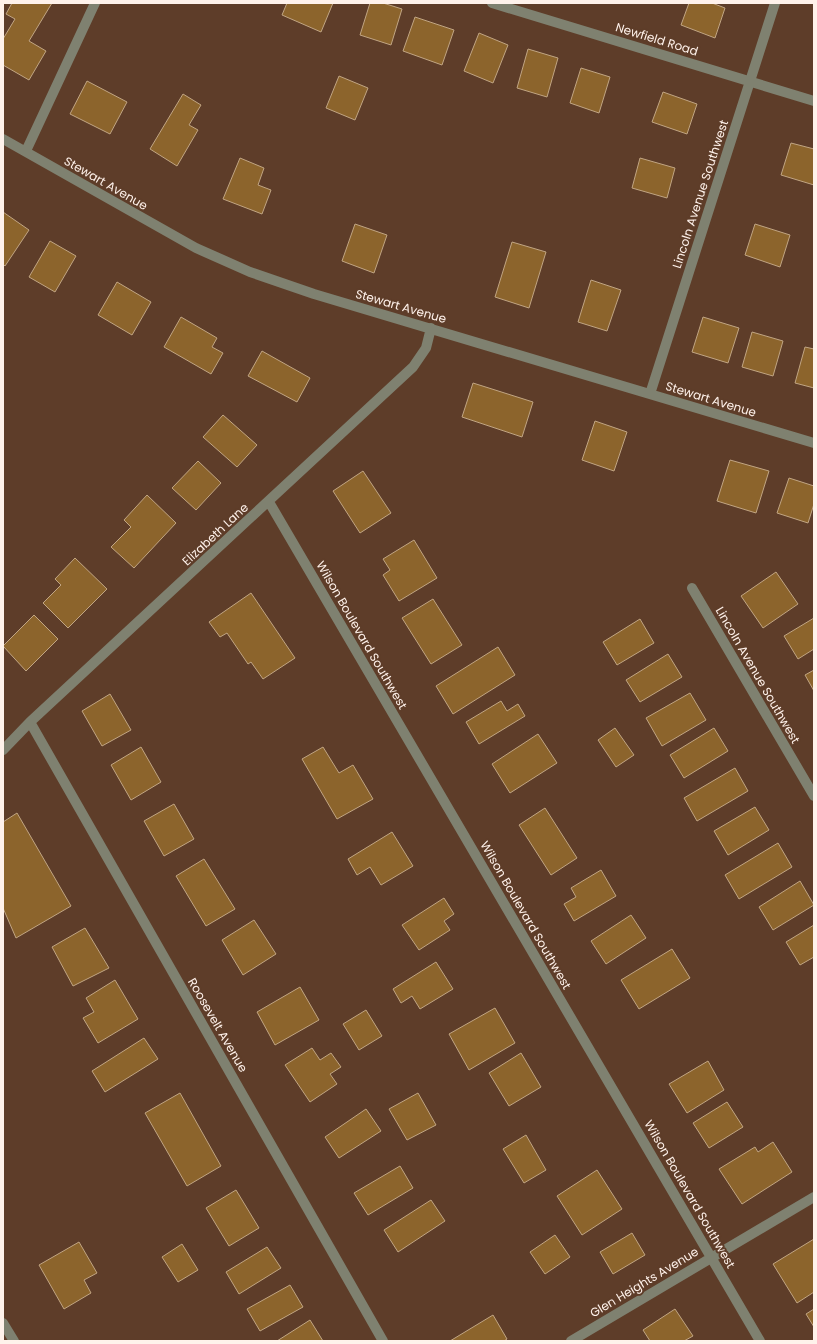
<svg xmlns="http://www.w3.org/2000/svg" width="817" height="1344" font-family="Poppins,sans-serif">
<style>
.building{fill:#8c642c;stroke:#c1a583}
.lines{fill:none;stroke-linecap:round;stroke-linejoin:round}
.minor{stroke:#7f8170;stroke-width:10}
.labels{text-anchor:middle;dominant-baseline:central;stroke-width:4;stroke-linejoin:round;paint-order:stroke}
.street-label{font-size:12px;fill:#fff2eb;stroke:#5e3d29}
</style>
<rect width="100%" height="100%" fill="#5e3d29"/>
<path class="building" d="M 12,3 L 52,3 L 29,41 L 46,51 L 29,80 L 3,65 L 3,39 L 15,19 L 6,14 Z
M 287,3 L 333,3 L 321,32 L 282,15 Z
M 370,3 L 383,3 L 402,9 L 391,45 L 360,35 Z
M 689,3 L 712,3 L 725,8 L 715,38 L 681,25 Z
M 415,17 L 454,30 L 442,65 L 403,51 Z
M 479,33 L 508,45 L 493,83 L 464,71 Z
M 528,49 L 558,58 L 547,97 L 517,88 Z
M 581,68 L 610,77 L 599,113 L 570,103 Z
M 339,76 L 368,88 L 355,120 L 326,108 Z
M 87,81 L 127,102 L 110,134 L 70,114 Z
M 663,92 L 697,104 L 687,134 L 652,122 Z
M 183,94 L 201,105 L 189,125 L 198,130 L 177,166 L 150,149 Z
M 791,143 L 814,149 L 814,185 L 781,175 Z
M 240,158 L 264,168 L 258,185 L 271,190 L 262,214 L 223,199 Z
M 640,158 L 675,168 L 667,198 L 632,188 Z
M 3,212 L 29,230 L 5,266 L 3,264 Z
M 355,224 L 387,235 L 374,273 L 342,261 Z
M 755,224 L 790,235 L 780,267 L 745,255 Z
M 50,241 L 76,256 L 55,292 L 29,277 Z
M 512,242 L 546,252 L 529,308 L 495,297 Z
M 591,280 L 621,290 L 607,331 L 578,322 Z
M 117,282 L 151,302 L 132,335 L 98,315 Z
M 181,317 L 217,338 L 212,347 L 223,353 L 211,374 L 164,347 Z
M 703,317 L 739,328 L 728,363 L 692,352 Z
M 752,332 L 783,341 L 773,376 L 742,367 Z
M 805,347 L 814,349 L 814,388 L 795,383 Z
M 262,351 L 310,378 L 297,402 L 248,376 Z
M 473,383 L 533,402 L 522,437 L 462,417 Z
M 223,415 L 257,445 L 237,467 L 203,437 Z
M 595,421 L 627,432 L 614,471 L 582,460 Z
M 730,460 L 769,471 L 756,513 L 717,501 Z
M 198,461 L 221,483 L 196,510 L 172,488 Z
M 363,471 L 391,513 L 360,533 L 333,491 Z
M 789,478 L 814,486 L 814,504 L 808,523 L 777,513 Z
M 147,495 L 176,523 L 134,568 L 111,547 L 131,527 L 124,520 Z
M 414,540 L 437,578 L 399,601 L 383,575 L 390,570 L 383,559 Z
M 75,558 L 107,589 L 68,628 L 43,603 L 61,585 L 55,579 Z
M 776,572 L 798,604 L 763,628 L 741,596 Z
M 251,593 L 295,658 L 263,679 L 251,662 L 248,664 L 227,633 L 220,637 L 209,622 Z
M 433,599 L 462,645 L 431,664 L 402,618 Z
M 34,615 L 58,639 L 26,671 L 3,646 Z
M 814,618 L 814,649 L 798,659 L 784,636 Z
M 640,619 L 654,643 L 617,665 L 603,642 Z
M 498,647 L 515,675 L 453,714 L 436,686 Z
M 668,654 L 682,677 L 640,702 L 626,680 Z
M 814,670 L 814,691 L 805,675 Z
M 690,693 L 706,720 L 662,746 L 646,718 Z
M 110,694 L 131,730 L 102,746 L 82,711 Z
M 501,701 L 507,711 L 518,704 L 525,716 L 479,744 L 466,722 Z
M 615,728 L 634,755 L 616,767 L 598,740 Z
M 714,728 L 728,751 L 684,778 L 670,755 Z
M 538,734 L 557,763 L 510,793 L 492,764 Z
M 141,747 L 161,782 L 131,800 L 111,765 Z
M 323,747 L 339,773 L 353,765 L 373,799 L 337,819 L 302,759 Z
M 735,768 L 748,791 L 697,821 L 684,798 Z
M 174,804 L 194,839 L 164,856 L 144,821 Z
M 755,807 L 769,830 L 728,855 L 714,831 Z
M 545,808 L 577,858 L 551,875 L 519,825 Z
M 17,813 L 71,906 L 16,938 L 3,908 L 3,822 Z
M 392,832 L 413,866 L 381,885 L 370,867 L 357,875 L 348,859 Z
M 778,843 L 792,867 L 739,899 L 725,875 Z
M 204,859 L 235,909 L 206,926 L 176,876 Z
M 601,870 L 616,896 L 574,921 L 564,904 L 576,897 L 571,888 Z
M 800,881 L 814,905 L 773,930 L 759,907 Z
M 444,898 L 454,914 L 444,921 L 450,930 L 419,950 L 402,925 Z
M 631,915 L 646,938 L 606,964 L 591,941 Z
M 254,920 L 276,954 L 243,975 L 222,940 Z
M 814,925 L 814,957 L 800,965 L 786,942 Z
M 85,928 L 109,968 L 73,986 L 52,947 Z
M 672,949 L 690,978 L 639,1009 L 621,980 Z
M 436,962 L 453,989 L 420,1009 L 412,996 L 401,1003 L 393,989 Z
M 115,980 L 138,1019 L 98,1043 L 83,1018 L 94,1012 L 86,998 Z
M 300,987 L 319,1020 L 275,1045 L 257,1012 Z
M 495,1008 L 515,1043 L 469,1070 L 449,1034 Z
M 366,1010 L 382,1036 L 359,1050 L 343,1024 Z
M 144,1038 L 158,1059 L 105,1092 L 92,1071 Z
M 312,1048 L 320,1060 L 331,1053 L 341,1067 L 330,1074 L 337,1084 L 310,1102 L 285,1065 Z
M 521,1053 L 541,1087 L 509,1106 L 489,1073 Z
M 708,1061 L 724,1090 L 687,1113 L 669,1084 Z
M 180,1093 L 221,1166 L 187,1186 L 145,1113 Z
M 418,1093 L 436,1125 L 407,1140 L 389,1109 Z
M 727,1102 L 743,1127 L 709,1148 L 693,1123 Z
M 366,1109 L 381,1131 L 339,1158 L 325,1137 Z
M 526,1135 L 546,1170 L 524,1183 L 503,1149 Z
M 773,1142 L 792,1172 L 742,1204 L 719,1169 L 755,1147 L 758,1152 Z
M 400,1166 L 413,1188 L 368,1215 L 354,1193 Z
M 597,1170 L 622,1209 L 582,1235 L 557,1196 Z
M 236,1190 L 259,1228 L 229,1246 L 206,1208 Z
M 431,1200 L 445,1221 L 398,1252 L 384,1230 Z
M 632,1233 L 645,1255 L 613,1274 L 600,1252 Z
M 555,1235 L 570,1257 L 545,1274 L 530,1252 Z
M 814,1239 L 814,1292 L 797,1303 L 773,1264 Z
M 79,1242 L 97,1273 L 84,1280 L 91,1293 L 64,1309 L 39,1265 Z
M 182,1244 L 198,1270 L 178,1282 L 162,1257 Z
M 267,1247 L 281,1268 L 239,1294 L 226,1272 Z
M 290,1285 L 303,1307 L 260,1331 L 247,1309 Z
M 675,1309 L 693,1336 L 684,1341 L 650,1341 L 643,1330 Z
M 814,1309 L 814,1327 L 806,1314 Z
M 493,1315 L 507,1339 L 504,1341 L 450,1341 Z
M 310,1320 L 323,1341 L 277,1341 Z"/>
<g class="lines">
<path class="minor" d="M 492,3 L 814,101
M 3,139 L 196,248 L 250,272 L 314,294 L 814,443
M 26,151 L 95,3
M 650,394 L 775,3
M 269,502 L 760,1341
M 692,588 L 814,796
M 30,722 L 383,1341
M 3,750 L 30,722 L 413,367 L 426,348 L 431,328
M 3,1323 L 14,1341
M 571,1341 L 814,1197"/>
</g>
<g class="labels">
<g class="street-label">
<text transform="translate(657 39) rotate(17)">Newfield Road</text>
<text transform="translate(106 183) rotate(30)">Stewart Avenue</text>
<text transform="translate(700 194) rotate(-72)">Lincoln Avenue Southwest</text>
<text transform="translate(401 306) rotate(16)">Stewart Avenue</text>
<text transform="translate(711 399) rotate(17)">Stewart Avenue</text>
<text transform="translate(215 534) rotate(-43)">Elizabeth Lane</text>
<text transform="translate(362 635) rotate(60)">Wilson Boulevard Southwest</text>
<text transform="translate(758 675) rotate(60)">Lincoln Avenue Southwest</text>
<text transform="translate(526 915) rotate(60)">Wilson Boulevard Southwest</text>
<text transform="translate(218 1025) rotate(60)">Roosevelt Avenue</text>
<text transform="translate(690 1194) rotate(60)">Wilson Boulevard Southwest</text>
<text transform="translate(644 1282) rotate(-31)">Glen Heights Avenue</text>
</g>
</g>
<rect width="817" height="1344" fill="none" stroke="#fff2eb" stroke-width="8"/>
</svg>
